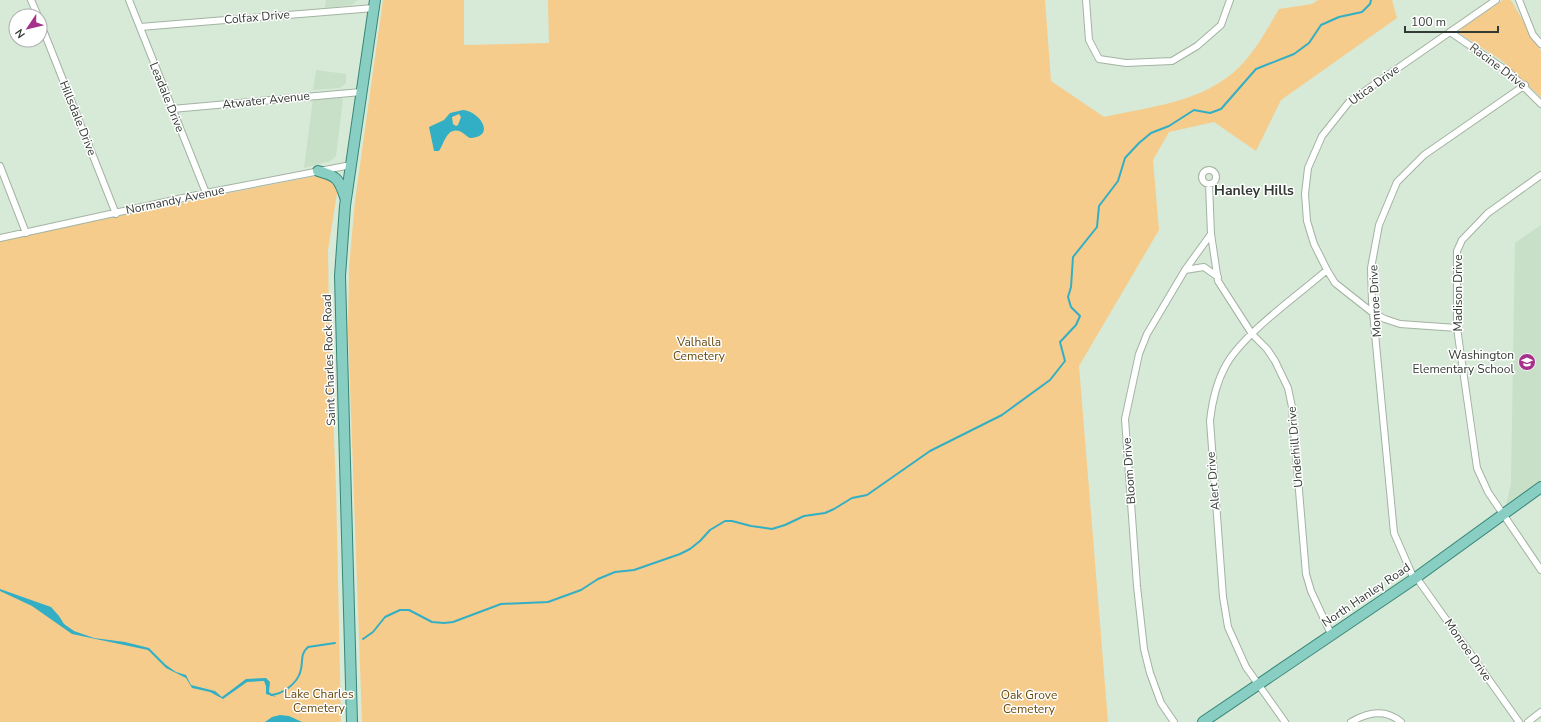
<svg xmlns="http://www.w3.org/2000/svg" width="1541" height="722" font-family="'Nunito Sans',sans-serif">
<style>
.built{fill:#c8dfc8}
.green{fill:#f5cc8b}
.water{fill:#33afc5;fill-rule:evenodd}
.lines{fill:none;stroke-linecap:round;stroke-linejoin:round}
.stream{stroke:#33afc5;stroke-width:2}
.minor-casing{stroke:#a3b3a3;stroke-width:8}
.primary-casing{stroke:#378576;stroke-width:12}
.minor{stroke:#fff;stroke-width:6}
.primary{stroke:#88cec2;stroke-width:10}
.labels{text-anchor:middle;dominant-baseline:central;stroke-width:3;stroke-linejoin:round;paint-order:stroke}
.street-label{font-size:12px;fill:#333a34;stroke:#fff}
.park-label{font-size:12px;fill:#67490b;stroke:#fff}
.poi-label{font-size:12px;fill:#333a34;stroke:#fff;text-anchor:end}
.quarter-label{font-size:14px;font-weight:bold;fill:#333a34;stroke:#fff}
</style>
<rect width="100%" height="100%" fill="#d7e9d7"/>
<path class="built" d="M 326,0 L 357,0 L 352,5 L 325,8 Z
M 316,70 L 346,74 L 346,83 L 340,88 L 313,90 Z
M 340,97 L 343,99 L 336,156 L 330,161 L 304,168 L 313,99 Z
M 1541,225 L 1541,480 L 1506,505 L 1511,484 L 1515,243 Z"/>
<path class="green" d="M 383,0 L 464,0 L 464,45 L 549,43 L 548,0 L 1045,0 L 1051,81 L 1104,117 C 1148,107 1197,103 1233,73 C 1253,56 1266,31 1279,9 L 1312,4 L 1318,0 L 1392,0 L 1397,18 L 1281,100 L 1256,151 L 1214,122 L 1169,132 L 1153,160 L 1159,230 L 1079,366 L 1108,722 L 362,722 L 348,329 L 349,268 L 355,201 Z
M 1503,0 L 1510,0 L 1512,2 L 1541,51 L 1541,97 L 1501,60 L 1459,33 L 1462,28 Z
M 321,175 L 327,175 L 338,187 L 328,250 L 329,320 L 336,487 L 341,722 L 0,722 L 0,241 L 234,192 Z"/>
<path class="water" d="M 463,110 C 481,112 496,137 470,138 C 466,136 463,132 459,131 C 447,127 444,144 439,151 L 434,151 L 429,127 L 444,120 L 450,113 ZM 459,114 L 461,117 L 458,125 L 456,126 L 453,124 L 452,117 Z
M 0,589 L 51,607 L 59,616 L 64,624 L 74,631 L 94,638 L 125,642 L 149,648 L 166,665 L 176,672 L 186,675 L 191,685 L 215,691 L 222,697 L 246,679 L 266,678 L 270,682 L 269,692 L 276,697 L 266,694 L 266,686 L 264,681 L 247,682 L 223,699 L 210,692 L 192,688 L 186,678 L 166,668 L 148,650 L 72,634 L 32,606 L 0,591 Z
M 280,715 L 289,716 L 302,722 L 265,722 L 272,717 Z"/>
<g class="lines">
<path class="stream" d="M 363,639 L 373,632 L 385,617 L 400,610 L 409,610 L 432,622 L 444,623 L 453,622 L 501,604 L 548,602 L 581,590 L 598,579 L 615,572 L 634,570 L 680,554 L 690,549 L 700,541 L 710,530 L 725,521 L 732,521 L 751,526 L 772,529 L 785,525 L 804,516 L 825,513 L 834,509 L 852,498 L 867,495 L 930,451 L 1002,415 L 1050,380 L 1065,361 L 1060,342 L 1076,325 L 1080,316 L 1071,307 L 1068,297 L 1071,287 L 1073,257 L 1097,227 L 1099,206 L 1118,181 L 1125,158 L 1139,143 L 1151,133 L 1169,126 L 1194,110 L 1210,113 L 1221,109 L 1256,69 L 1294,54 L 1309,43 L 1321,25 L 1339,17 L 1362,12 L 1370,4 L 1371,0
M 271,695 C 283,694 296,684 300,673 C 304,662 299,655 308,647 L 335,643"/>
<g class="minor-casing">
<path id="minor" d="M 31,0 L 38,16
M 129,0 L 206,193
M 1086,0 L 1089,40 L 1099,59 L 1126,63 L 1172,61 L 1197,46 L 1221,25 L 1230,0
M 1519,0 L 1533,35 L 1541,44
M 40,22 L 116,214
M 140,27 L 374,8
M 1450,32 L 1510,73 L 1541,104
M 172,109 L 361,92
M 0,166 L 26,233
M1202 177a7 7 0 1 1 14 0a7 7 0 1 1-14 0Z
M 1541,175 L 1488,213 L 1462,240 L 1457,251 L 1457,328 L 1477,468 L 1488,492 L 1541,570
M 1209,184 L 1211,234 L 1218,281 L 1252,334 L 1267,349 L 1275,361 L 1288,388 L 1292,407 L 1306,574 L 1311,591 L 1331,634
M 0,238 L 206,193 L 351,165
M 1185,270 L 1204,267 L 1218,277
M 1457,328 L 1400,324 L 1385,319 L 1373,313 L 1335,283 L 1327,270 L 1314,244 L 1307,221 L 1305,194 L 1308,168 L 1322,136 L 1349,102 L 1496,0
M 1416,577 L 1519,722
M 1414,579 L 1394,533 L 1372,302 L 1371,268 L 1379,225 L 1397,182 L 1424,155 L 1525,85
M 1174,722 L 1161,703 L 1150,673 L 1144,649 L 1137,586 L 1125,419 L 1139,354 L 1147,334 L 1185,270 L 1211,234
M 1285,722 L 1246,667 L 1228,627 L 1223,597 L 1210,421 C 1212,402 1216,383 1226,365 C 1244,333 1297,296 1327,270
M 1351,722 C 1368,712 1386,709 1401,722
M 1528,722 L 1541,712"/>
</g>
<g class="primary-casing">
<path id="primary" d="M 318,171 C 337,176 339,179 345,197
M 352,722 L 340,276 L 345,206 L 375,0
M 1203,722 L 1414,579 L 1541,487"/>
</g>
<use href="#minor" class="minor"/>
<use href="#primary" class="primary"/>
</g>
<defs>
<g id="school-disc" transform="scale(0.9)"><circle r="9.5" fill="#a6318a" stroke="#fff"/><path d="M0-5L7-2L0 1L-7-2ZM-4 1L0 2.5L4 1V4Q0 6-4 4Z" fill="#fff"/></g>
</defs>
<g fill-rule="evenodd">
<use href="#school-disc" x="1527" y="362"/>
</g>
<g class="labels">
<g class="street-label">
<text transform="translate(257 17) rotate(-5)">Colfax Drive</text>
<text transform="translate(1498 66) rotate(37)">Racine Drive</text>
<text transform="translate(1374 85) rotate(-36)">Utica Drive</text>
<text transform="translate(167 97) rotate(68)">Leadale Drive</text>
<text transform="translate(266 100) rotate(-6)">Atwater Avenue</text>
<text transform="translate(78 118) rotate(68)">Hillsdale Drive</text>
<text transform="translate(175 200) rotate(-12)">Normandy Avenue</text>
<text transform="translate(1458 293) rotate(-90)">Madison Drive</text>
<text transform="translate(1375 301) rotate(-93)">Monroe Drive</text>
<text transform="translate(329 360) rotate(-92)">Saint Charles Rock Road</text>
<text transform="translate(1295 447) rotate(-95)">Underhill Drive</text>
<text transform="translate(1129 471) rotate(-94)">Bloom Drive</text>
<text transform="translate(1213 481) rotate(-95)">Alert Drive</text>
<text transform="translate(1366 595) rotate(-34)">North Hanley Road</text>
<text transform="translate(1468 650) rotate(55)">Monroe Drive</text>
</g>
<g class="park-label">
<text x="699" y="342">Valhalla<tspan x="699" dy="14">Cemetery</tspan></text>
<text x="319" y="694">Lake Charles<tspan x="319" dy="14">Cemetery</tspan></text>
<text x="1029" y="695">Oak Grove<tspan x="1029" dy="14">Cemetery</tspan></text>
</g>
<g class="poi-label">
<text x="1514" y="355">Washington<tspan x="1514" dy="14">Elementary School</tspan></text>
</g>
<g class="quarter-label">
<text x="1254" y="190">Hanley Hills</text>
</g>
</g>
<g transform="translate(28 28) rotate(235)"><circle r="19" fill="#ffffff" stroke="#adb0ae"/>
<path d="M0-3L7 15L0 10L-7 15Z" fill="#a6318a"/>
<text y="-6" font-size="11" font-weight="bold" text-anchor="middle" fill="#333a34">N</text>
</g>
<path d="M1405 26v6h93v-6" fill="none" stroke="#333a34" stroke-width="2"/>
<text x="1411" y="26" font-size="12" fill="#333a34" stroke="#ffffff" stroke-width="3" paint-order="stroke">100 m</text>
</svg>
